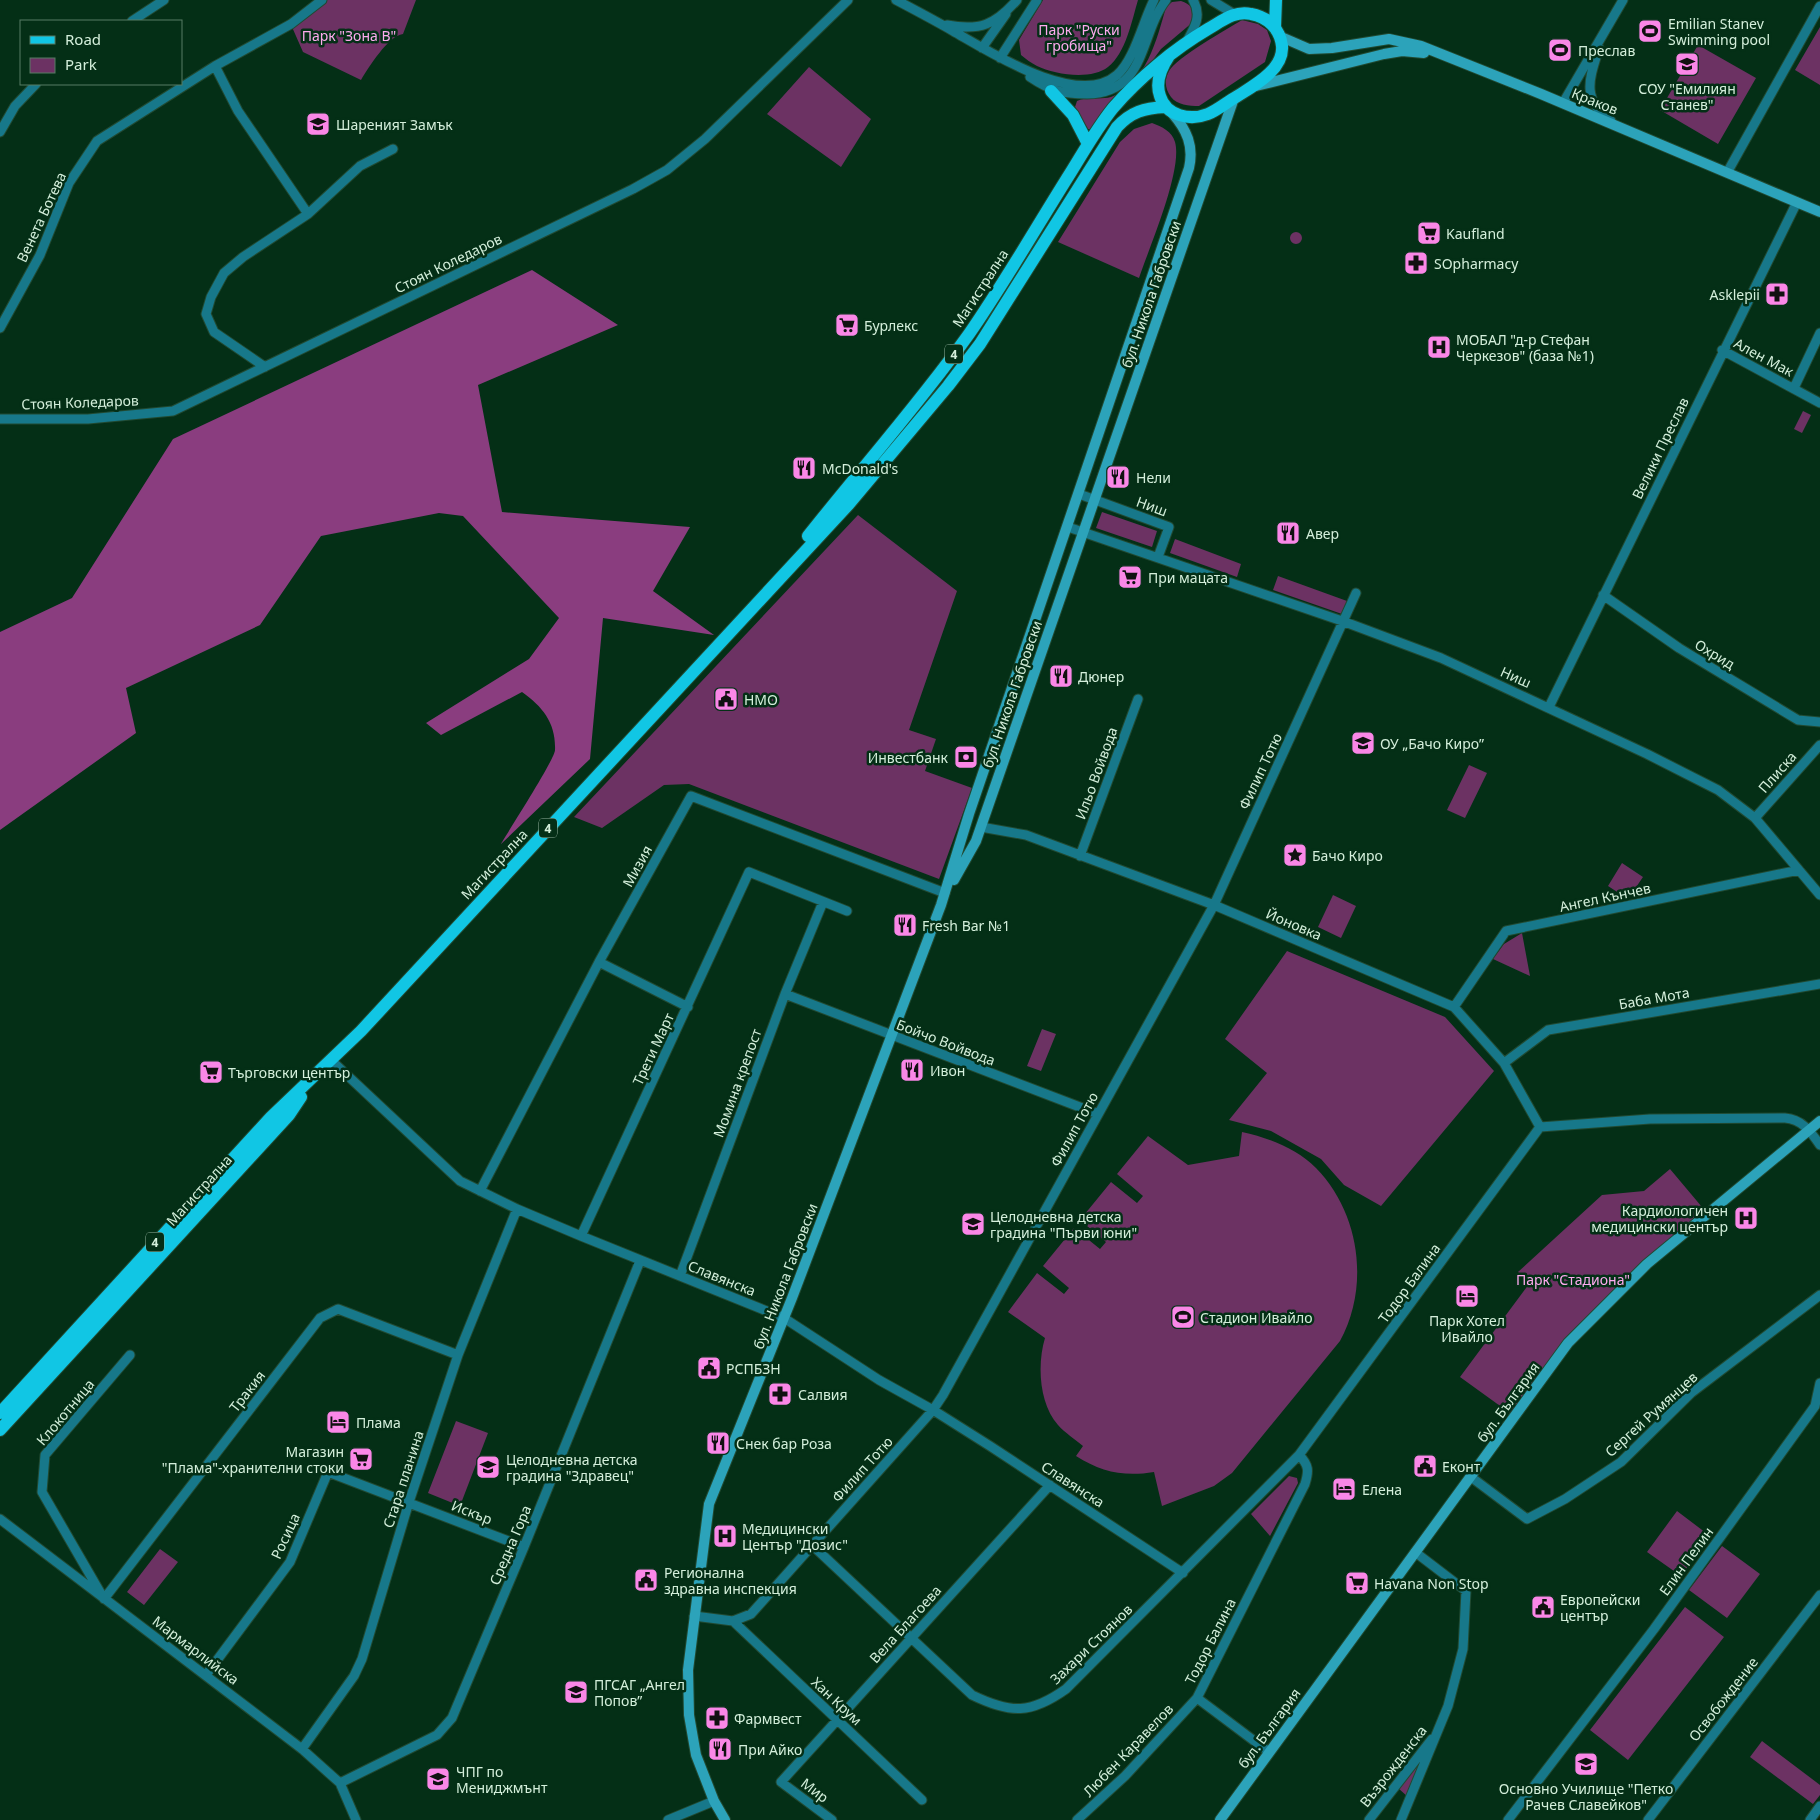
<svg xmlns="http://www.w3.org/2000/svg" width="1820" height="1820" font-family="'Noto Sans',sans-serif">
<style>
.green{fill:#6c3263}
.forest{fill:#8a3d7f}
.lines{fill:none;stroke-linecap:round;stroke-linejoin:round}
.street-casing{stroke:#214a32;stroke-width:11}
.secondary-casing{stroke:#214a32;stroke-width:12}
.primary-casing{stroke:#214a32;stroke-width:14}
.street{stroke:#17788a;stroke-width:9}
.secondary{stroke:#2ca3ba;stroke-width:10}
.primary{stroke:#11c6e4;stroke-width:12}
.labels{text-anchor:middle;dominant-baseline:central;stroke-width:5;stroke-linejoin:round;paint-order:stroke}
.shield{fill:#042f16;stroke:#96b5a0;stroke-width:1}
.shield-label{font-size:12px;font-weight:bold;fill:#d4efdb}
.poi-label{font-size:14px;fill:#d4efdb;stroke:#042f16;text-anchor:start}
.park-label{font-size:14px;fill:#feaaef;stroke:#042f16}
.street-label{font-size:14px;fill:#d4efdb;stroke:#042f16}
</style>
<rect width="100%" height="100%" fill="#042f16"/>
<path class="green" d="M 327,0 L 416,0 L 403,34 C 388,36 369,67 361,80 L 303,52 L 292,27 Z
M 1043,0 L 1138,0 C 1132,20 1126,53 1108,67 C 1092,80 1055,75 1037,66 C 1031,63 1026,59 1021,55 L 1019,40 Z
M 1181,1 C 1193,5 1194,11 1193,22 L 1161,49 L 1141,76 L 1092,129 L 1088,129 L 1075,107 L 1077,101 C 1087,96 1100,100 1111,97 C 1146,84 1157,39 1166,7 L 1172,2 Z
M 1242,20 L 1258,24 L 1267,30 L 1271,41 L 1265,62 L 1199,106 C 1189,106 1177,105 1171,97 C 1165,89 1164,80 1169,71 C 1176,58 1227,29 1242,20 Z
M 1820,27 L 1820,85 L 1795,70 Z
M 1698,45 L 1756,78 L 1718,144 L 1660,110 Z
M 809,67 L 871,119 L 841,167 L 767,114 Z
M 1152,123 C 1162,127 1172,131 1175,142 C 1183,170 1149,248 1139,278 L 1058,242 L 1120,142 L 1134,129 Z
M1290 238a6 6 0 1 1 12 0a6 6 0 1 1-12 0Z
M 1803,411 L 1811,415 L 1802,433 L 1794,429 Z
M 1102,512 L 1157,531 L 1152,547 L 1096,528 Z
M 858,515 L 957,591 L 909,730 L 936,739 L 925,771 L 972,788 L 939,879 L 689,784 L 664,785 L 602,828 L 574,817 Z
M 1175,539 L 1241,564 L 1237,577 L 1170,553 Z
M 1278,576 L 1347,601 L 1342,614 L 1273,590 Z
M 1469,765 L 1487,773 L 1465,818 L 1447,810 Z
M 1622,863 L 1643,877 L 1628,899 L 1608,886 Z
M 1333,895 L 1356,906 L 1341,938 L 1318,927 Z
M 1522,933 L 1530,976 L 1493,959 L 1504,944 Z
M 1287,951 L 1445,1017 L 1494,1071 L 1381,1206 L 1344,1185 L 1321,1159 L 1271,1131 L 1229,1120 L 1267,1073 L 1225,1039 Z
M 1042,1029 L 1056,1034 L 1041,1071 L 1027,1066 Z
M 1242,1132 C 1269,1138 1296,1148 1316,1168 C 1360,1213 1370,1286 1340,1341 L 1232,1473 L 1214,1486 L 1162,1506 L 1154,1472 C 1124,1477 1101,1472 1076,1456 L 1083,1446 C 1075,1439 1065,1433 1058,1425 C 1039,1404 1037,1364 1045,1338 L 1008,1312 L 1037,1273 L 1064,1294 L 1069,1288 L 1043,1266 L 1074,1228 L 1100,1249 L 1106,1242 L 1080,1220 L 1111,1182 L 1137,1203 L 1143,1196 L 1117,1174 L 1148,1136 L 1188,1165 L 1239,1156 Z
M 1670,1169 L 1707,1213 L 1568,1343 L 1514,1416 L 1460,1377 L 1529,1284 L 1518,1272 L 1602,1195 L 1644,1191 Z
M 456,1421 L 488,1433 L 460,1506 L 428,1493 Z
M 1289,1476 L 1297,1478 L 1298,1483 L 1270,1536 L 1251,1514 Z
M 1677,1511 L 1710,1536 L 1681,1576 L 1647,1552 Z
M 1722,1546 L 1760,1574 L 1727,1618 L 1689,1590 Z
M 160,1549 L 178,1562 L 144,1605 L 127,1592 Z
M 1685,1607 L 1724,1637 L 1628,1760 L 1590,1730 Z
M 1762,1741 L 1820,1785 L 1820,1795 L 1813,1804 L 1750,1757 Z
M 1428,1749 L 1408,1797 L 1398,1788 Z"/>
<path class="forest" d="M 532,270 L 618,325 L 478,385 L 502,512 L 690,527 L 653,591 L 714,635 L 603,618 L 590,759 L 501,844 C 509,830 555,759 555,750 C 556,723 543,707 522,692 L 441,735 L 426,723 L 529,659 L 559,618 L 463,516 L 439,513 L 321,536 L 260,625 L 126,688 L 136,733 L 0,830 L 0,632 L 72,598 L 173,439 Z"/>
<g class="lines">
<g class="street-casing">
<path id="street" d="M 896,0 C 915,10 934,20 953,31 C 990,52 1078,109 1117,75 C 1135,59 1143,21 1154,0
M 1211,0 L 1234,14
M 132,21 L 164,0
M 947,25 C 980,31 995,25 1017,0
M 1187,41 C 1195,27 1202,15 1193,0
M 982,48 L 1006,14
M 1599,48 C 1589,80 1581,99 1611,121
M 1000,58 L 1037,0
M 215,66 L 238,111 L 308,214
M 1030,77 C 1051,91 1062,94 1087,94 C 1147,93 1139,35 1166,0
M 1563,103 L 1623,0
M 0,132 L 15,106 L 36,84
M 1728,171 L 1820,6
M 0,328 L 40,255 L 69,183 L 97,141 L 215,66 L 291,24 L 322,0
M 1722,350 L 1820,403
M 265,367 L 214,332 L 206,314 L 211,297 L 224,273 L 243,257 L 308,214 L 360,166 L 393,149
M 1794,388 L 1820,333
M 0,419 L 88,419 L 173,411 L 633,189 L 667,170 L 705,139 L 848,0
M 1079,494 L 1169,527 L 1158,557
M 1068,527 L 1345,622 L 1441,658 L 1647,754 L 1718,790 L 1755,818 L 1820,895
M 1603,595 L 1679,648 L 1798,720 L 1820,722
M 1549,707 L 1797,202
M 1755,818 L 1820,745
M 981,827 L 1026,835 L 1214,905 L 1454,1007 L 1504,1063 L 1540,1127
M 1080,856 L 1138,699
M 599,962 L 688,1007
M 785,994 L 1098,1114
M 1454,1007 L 1506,931 L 1799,870
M 332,1061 L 460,1181 L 517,1209 L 581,1236 L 784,1318 L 879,1380 L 933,1410 L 990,1446 L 1183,1573
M 1504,1063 L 1548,1030 L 1820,984
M 480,1191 L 599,962 L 691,796 L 945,893
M 581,1236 L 749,872 L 847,911
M 680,1276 L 785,994 L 823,902
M 130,1355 L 45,1455 L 42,1492 L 104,1599 L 320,1318 L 338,1309 L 458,1355
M 1471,1477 L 1527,1519 L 1565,1499 L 1621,1462 L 1691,1393 L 1820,1295
M 0,1519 L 302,1749 L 340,1783 L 356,1820
M 812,1545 L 972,1695 C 1011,1714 1031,1714 1066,1689 L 1299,1455
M 694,1616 L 733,1621 L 751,1614 L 933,1410 L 943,1395 L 1214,905 L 1356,593
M 733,1621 L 922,1800
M 206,1675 L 290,1562 L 328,1472 L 524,1547
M 1197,1698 L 1269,1752
M 302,1749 L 354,1676 L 362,1659 L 409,1502 L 458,1355 L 517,1209
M 340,1783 L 437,1735 L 452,1718 L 524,1547 L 640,1261
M 668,1820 L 714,1801
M 832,1820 L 781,1782 L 1050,1485
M 1077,1820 L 1125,1776 L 1197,1698 L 1305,1484 C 1309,1471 1309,1465 1299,1455 L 1540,1127 L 1650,1119 L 1785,1118 C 1802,1119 1811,1132 1820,1145
M 1369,1820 L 1432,1739
M 1401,1820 L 1448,1706 L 1463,1649 L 1466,1591 L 1415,1552
M 1508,1820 L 1654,1629 L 1815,1406 L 1820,1383
M 1648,1820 L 1820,1595
M 1810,1820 L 1820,1806"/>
</g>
<g class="secondary-casing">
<path id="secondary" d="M 1279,36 L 1309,49 L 1332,48 L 1389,39 L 1421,46 L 1541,94 L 1820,212
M 1256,86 L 1384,54 L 1402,51 L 1424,53
M 954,880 L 976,841 L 1234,98
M 725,1820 L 714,1801 L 696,1755 L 689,1715 L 688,1670 L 709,1504 L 792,1298 L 941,905 L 969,814 L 1189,168 C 1194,146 1187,130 1172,113
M 1220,1820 L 1568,1343 L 1647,1264 L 1820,1121"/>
</g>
<g class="primary-casing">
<path id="primary" d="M 1275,27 L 1276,0
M 1051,91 L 1073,115 L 1088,144
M 808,536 C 862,468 919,404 969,334 C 1005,282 1037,226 1071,172 C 1084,151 1097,128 1113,108 C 1139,78 1174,49 1208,29 C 1222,21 1235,10 1251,14 C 1268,17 1280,29 1282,46 C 1284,70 1253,86 1236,97 C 1227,102 1218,110 1208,114 C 1190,121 1166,116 1160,96 C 1155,82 1161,68 1169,56
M 0,1413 L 271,1117 L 361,1031 L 849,504 L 948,386 L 980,344 L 1117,127 C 1131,112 1144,108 1165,107
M 0,1430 L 289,1115 L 301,1097"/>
</g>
<use href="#street" class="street"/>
<use href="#secondary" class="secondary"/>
<use href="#primary" class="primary"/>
</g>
<defs>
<g id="stadium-square" transform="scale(1.25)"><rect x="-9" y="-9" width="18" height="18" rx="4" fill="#fa87e7" stroke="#042f16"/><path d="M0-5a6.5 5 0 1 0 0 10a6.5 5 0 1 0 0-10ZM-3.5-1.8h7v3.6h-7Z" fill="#111"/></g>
<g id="school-square" transform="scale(1.25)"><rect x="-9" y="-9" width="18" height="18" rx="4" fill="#fa87e7" stroke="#042f16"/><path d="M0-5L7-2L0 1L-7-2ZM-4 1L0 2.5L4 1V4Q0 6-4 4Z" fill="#111"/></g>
<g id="supermarket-square" transform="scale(1.25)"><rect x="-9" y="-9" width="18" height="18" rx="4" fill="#fa87e7" stroke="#042f16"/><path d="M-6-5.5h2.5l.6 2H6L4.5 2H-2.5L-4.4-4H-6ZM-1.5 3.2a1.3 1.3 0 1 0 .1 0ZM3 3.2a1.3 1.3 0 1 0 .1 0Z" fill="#111"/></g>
<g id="pharmacy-square" transform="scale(1.25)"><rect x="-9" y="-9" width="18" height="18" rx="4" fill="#fa87e7" stroke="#042f16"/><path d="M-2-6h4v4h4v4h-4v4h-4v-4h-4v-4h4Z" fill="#111"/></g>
<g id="hospital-square" transform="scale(1.25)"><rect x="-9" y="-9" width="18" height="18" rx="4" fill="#fa87e7" stroke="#042f16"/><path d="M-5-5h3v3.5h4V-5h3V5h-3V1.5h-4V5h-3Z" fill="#111"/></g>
<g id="restaurant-square" transform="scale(1.25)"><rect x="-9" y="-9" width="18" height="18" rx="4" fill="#fa87e7" stroke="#042f16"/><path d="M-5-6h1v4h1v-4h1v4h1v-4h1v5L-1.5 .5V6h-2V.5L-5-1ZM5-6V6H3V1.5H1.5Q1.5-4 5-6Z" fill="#111"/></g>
<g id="civic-square" transform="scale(1.25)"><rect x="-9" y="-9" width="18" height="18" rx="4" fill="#fa87e7" stroke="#042f16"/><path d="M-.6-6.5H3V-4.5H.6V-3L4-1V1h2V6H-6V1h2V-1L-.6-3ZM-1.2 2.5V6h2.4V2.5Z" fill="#111"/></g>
<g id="bank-square" transform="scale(1.25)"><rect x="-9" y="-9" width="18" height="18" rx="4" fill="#fa87e7" stroke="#042f16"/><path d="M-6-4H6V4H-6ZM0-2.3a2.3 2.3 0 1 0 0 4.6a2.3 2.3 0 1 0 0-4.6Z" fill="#111"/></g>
<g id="sight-square" transform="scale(1.25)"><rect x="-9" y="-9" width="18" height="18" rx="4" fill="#fa87e7" stroke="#042f16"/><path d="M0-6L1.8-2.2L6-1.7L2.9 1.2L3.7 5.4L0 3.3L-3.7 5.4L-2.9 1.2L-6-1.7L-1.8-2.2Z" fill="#111"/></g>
<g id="hotel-square" transform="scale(1.25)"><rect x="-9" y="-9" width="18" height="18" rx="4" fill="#fa87e7" stroke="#042f16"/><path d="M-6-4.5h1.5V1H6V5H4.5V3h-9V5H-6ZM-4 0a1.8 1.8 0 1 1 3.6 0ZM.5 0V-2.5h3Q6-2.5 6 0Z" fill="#111"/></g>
</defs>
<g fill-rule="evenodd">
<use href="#stadium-square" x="1650" y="31"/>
<use href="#stadium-square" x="1560" y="50"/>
<use href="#school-square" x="1687" y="64"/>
<use href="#school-square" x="318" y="124"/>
<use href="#supermarket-square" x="1429" y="233"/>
<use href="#pharmacy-square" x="1416" y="263"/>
<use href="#pharmacy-square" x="1777" y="294"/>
<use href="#supermarket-square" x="847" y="325"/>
<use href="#hospital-square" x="1439" y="347"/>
<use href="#restaurant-square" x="804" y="468"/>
<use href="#restaurant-square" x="1118" y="477"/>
<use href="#restaurant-square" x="1288" y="533"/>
<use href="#supermarket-square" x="1130" y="577"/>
<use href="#restaurant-square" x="1061" y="676"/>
<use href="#civic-square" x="726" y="699"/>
<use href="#school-square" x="1363" y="743"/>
<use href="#bank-square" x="966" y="757"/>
<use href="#sight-square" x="1295" y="855"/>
<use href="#restaurant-square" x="905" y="925"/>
<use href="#restaurant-square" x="912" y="1070"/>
<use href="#supermarket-square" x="211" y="1072"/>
<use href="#hospital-square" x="1746" y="1218"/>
<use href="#school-square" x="973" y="1224"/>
<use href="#hotel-square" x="1467" y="1296"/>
<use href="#stadium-square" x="1183" y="1317"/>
<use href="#civic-square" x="709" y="1368"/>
<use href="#pharmacy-square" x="780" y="1394"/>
<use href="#hotel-square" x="338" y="1422"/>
<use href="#restaurant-square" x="718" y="1443"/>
<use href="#supermarket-square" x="361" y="1459"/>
<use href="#civic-square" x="1425" y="1466"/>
<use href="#school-square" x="488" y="1467"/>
<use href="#hotel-square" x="1344" y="1489"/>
<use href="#hospital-square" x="725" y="1536"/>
<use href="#civic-square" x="646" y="1580"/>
<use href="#supermarket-square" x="1357" y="1583"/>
<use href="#civic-square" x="1543" y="1607"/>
<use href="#school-square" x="576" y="1692"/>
<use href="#pharmacy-square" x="717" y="1718"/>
<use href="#restaurant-square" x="720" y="1749"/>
<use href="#school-square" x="1586" y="1764"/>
<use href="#school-square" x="438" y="1779"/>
</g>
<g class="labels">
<g class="shield">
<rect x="945" y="344.5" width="18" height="19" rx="4"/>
<rect x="539" y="818.5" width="18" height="19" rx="4"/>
<rect x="146" y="1232.5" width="18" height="19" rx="4"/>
</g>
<g class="shield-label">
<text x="954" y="354">4</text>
<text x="548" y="828">4</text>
<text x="155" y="1242">4</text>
</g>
<g class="poi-label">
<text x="1668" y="23">Emilian Stanev<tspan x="1668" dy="16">Swimming pool</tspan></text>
<text x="1578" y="50">Преслав</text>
<text x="1687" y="88" text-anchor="middle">СОУ "Емилиян<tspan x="1687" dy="16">Станев"</tspan></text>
<text x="336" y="124">Шареният Замък</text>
<text x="1446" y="233">Kaufland</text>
<text x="1434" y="263">SOpharmacy</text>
<text x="1760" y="294" text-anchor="end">Asklepii</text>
<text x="864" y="325">Бурлекс</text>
<text x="1456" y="339">МОБАЛ "д-р Стефан<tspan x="1456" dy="16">Черкезов" (база №1)</tspan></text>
<text x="822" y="468">McDonald's</text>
<text x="1136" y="477">Нели</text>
<text x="1306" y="533">Авер</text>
<text x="1148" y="577">При мацата</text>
<text x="1078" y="676">Дюнер</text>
<text x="744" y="699">HMO</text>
<text x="1380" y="743">ОУ „Бачо Киро”</text>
<text x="948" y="757" text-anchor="end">Инвестбанк</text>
<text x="1312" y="855">Бачо Киро</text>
<text x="922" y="925">Fresh Bar №1</text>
<text x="930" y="1070">Ивон</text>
<text x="228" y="1072">Търговски център</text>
<text x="1728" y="1210" text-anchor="end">Кардиологичен<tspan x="1728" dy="16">медицински център</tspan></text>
<text x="990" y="1216">Целодневна детска<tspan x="990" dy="16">градина "Първи юни"</tspan></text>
<text x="1200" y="1317">Стадион Ивайло</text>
<text x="1467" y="1320" text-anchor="middle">Парк Хотел<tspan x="1467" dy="16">Ивайло</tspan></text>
<text x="726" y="1368">РСПБЗН</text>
<text x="798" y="1394">Салвия</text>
<text x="356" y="1422">Плама</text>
<text x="736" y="1443">Снек бар Роза</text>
<text x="344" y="1451" text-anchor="end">Магазин<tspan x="344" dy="16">"Плама"-хранителни стоки</tspan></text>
<text x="506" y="1459">Целодневна детска<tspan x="506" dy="16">градина "Здравец"</tspan></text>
<text x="1442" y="1466">Еконт</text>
<text x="1362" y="1489">Елена</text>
<text x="742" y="1528">Медицински<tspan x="742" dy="16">Център "Дозис"</tspan></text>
<text x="664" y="1572">Регионална<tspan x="664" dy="16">здравна инспекция</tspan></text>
<text x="1374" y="1583">Havana Non Stop</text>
<text x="1560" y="1599">Европейски<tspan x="1560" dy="16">център</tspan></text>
<text x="594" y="1684">ПГСАГ „Ангел<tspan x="594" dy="16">Попов”</tspan></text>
<text x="734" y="1718">Фармвест</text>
<text x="738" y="1749">При Айко</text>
<text x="456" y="1771">ЧПГ по<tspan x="456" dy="16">Мениджмънт</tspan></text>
<text x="1586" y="1788" text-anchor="middle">Основно Училище "Петко<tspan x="1586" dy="16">Рачев Славейков"</tspan></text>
</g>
<g class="park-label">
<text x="1079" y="29">Парк "Руски<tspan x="1079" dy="16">гробища"</tspan></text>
<text x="349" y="35">Парк "Зона В"</text>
<text x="1573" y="1279">Парк "Стадиона"</text>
</g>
<g class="street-label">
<text transform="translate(1595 101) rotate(22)">Краков</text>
<text transform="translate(41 217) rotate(-65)">Венета Ботева</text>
<text transform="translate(448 263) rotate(-26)">Стоян Коледаров</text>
<text transform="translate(980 288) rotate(-57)">Магистрална</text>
<text transform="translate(1151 294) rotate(-71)">бул. Никола Габровски</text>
<text transform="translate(1764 357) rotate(28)">Ален Мак</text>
<text transform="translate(80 402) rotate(-2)">Стоян Коледаров</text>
<text transform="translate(1660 448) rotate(-64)">Велики Преслав</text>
<text transform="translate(1152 506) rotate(20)">Ниш</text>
<text transform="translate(1715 654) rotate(31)">Охрид</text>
<text transform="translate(1516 677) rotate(24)">Ниш</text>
<text transform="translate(1012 694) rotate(-71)">бул. Никола Габровски</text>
<text transform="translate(1260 771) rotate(-65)">Филип Тотю</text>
<text transform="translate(1777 772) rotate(-49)">Плиска</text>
<text transform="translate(1096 773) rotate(-70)">Ильо Войвода</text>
<text transform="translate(494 864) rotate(-47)">Магистрална</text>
<text transform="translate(637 866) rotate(-61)">Мизия</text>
<text transform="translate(1605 897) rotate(-12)">Ангел Кънчев</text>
<text transform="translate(1294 924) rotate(23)">Йоновка</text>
<text transform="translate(1654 998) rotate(-10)">Баба Мота</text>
<text transform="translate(946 1042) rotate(21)">Бойчо Войвода</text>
<text transform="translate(653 1049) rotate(-65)">Трети Март</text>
<text transform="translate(737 1083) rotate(-70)">Момина крепост</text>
<text transform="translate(1074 1129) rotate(-61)">Филип Тотю</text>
<text transform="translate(199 1190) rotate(-48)">Магистрална</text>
<text transform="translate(785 1276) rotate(-69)">бул. Никола Габровски</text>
<text transform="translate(722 1278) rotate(22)">Славянска</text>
<text transform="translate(1409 1283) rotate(-54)">Тодор Балина</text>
<text transform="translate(247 1391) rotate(-52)">Тракия</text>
<text transform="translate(1508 1402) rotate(-54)">бул. България</text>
<text transform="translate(65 1412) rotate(-50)">Клокотница</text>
<text transform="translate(1651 1414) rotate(-42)">Сергей Румянцев</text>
<text transform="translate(862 1469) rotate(-48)">Филип Тотю</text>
<text transform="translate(403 1479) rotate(-72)">Стара планина</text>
<text transform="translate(1073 1484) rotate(33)">Славянска</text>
<text transform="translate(472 1512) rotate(21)">Искър</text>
<text transform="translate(285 1536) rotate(-65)">Росица</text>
<text transform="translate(510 1545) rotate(-67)">Средна Гора</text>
<text transform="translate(1686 1561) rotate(-54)">Елин Пелин</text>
<text transform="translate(905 1624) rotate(-48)">Вела Благоева</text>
<text transform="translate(1210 1641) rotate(-63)">Тодор Балина</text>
<text transform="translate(1091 1644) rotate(-44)">Захари Стоянов</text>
<text transform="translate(196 1650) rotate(37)">Мармарлийска</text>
<text transform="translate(1723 1699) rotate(-52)">Освобождение</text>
<text transform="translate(837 1701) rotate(43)">Хан Крум</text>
<text transform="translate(1269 1728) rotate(-54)">бул. България</text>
<text transform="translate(1128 1750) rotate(-46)">Любен Каравелов</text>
<text transform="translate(1393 1766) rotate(-52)">Възрожденска</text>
<text transform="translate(815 1790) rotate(37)">Мир</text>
</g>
</g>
<rect x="20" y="20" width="162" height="65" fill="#042f16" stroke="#577c65"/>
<rect x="30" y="36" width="25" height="8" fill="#11c6e4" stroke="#577c65"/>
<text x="65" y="45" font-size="15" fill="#d4efdb">Road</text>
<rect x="30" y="58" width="25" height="15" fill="#6c3263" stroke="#577c65"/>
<text x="65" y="70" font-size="15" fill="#d4efdb">Park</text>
</svg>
